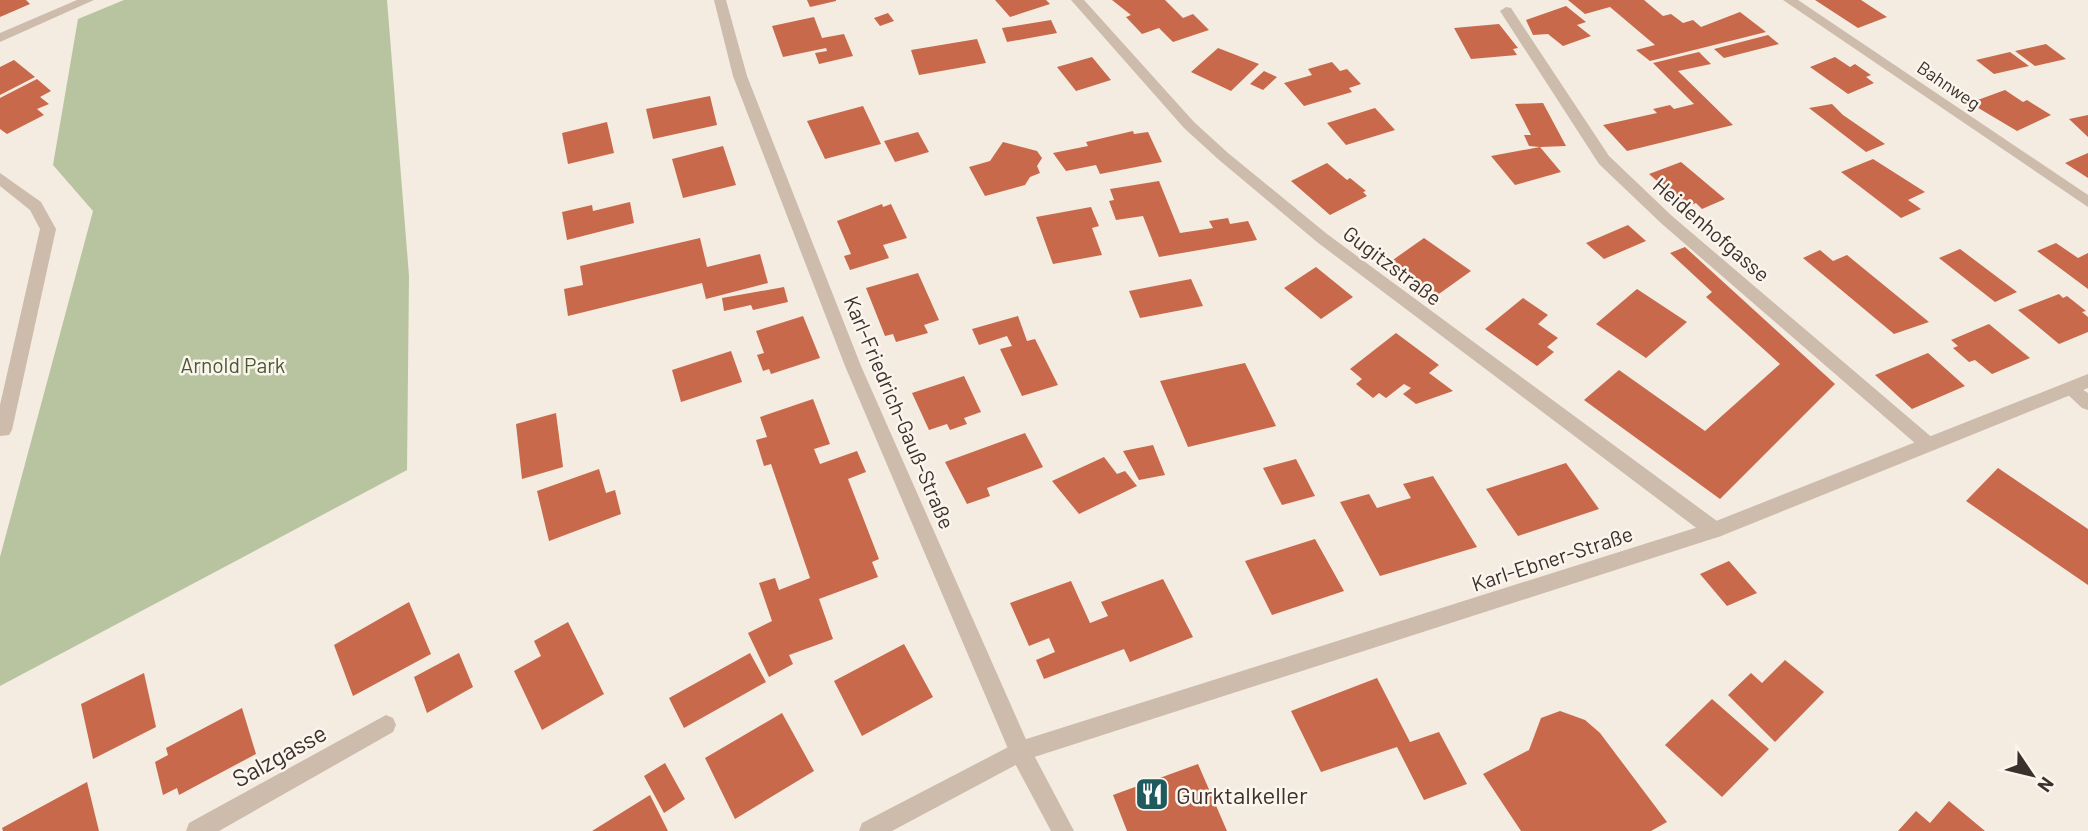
<svg xmlns="http://www.w3.org/2000/svg" width="2088" height="831" font-family="Barlow,sans-serif">
<style>
.green{fill:#b8c4a0}
.building{fill:#c8694b}
.lines{fill:none;stroke-linecap:round;stroke-linejoin:round}
.minor{fill:#cdbbac;fill-rule:evenodd}
.tertiary{fill:#cdbbac;fill-rule:evenodd}
.labels{text-anchor:middle;dominant-baseline:central;stroke-width:5;stroke-linejoin:round;paint-order:stroke}
.far-street-label{font-size:18px;fill:#3b302b;stroke:#fbf5ee}
.street-label{font-size:21px;fill:#3b302b;stroke:#fbf5ee}
.park-label{font-size:21px;fill:#4a5a2e;stroke:#fbf5ee}
.near-street-label{font-size:24px;fill:#3b302b;stroke:#fbf5ee}
.near-poi-label{font-size:24px;fill:#3b302b;stroke:#fbf5ee;text-anchor:start}
</style>
<rect width="100%" height="100%" fill="#f4ebe1"/>
<path class="green" d="M 124,0 L 387,0 L 409,276 L 407,470 L 0,686 L 0,557 L 93,211 L 53,165 L 78,19 Z"/>
<path class="building" d="M 0,0 L 26,0 L 30,4 L 0,17 Z
M 807,0 L 836,0 L 836,1 L 810,7 Z
M 995,0 L 1046,0 L 1050,4 L 1010,17 Z
M 1112,0 L 1165,0 L 1183,18 L 1193,14 L 1209,30 L 1173,42 L 1159,28 L 1142,34 L 1126,17 L 1131,15 Z
M 1568,0 L 1644,0 L 1663,16 L 1671,14 L 1683,23 L 1693,20 L 1701,27 L 1740,12 L 1766,32 L 1650,61 L 1636,50 L 1655,45 L 1610,7 L 1585,14 Z
M 1815,0 L 1861,0 L 1887,17 L 1858,28 Z
M 1566,6 L 1586,22 L 1577,25 L 1591,36 L 1563,46 L 1548,34 L 1533,35 L 1526,20 Z
M 888,13 L 894,21 L 880,26 L 874,18 Z
M 814,17 L 822,38 L 844,34 L 853,56 L 819,64 L 815,53 L 827,51 L 826,48 L 783,57 L 772,26 Z
M 1051,20 L 1057,33 L 1007,42 L 1002,28 Z
M 1499,24 L 1518,48 L 1513,49 L 1517,55 L 1471,59 L 1454,28 Z
M 1768,35 L 1779,44 L 1724,58 L 1714,49 Z
M 977,39 L 986,63 L 919,75 L 911,50 Z
M 2046,44 L 2066,59 L 2035,66 L 2015,51 Z
M 1218,48 L 1259,64 L 1231,91 L 1191,72 Z
M 1699,52 L 1711,64 L 1678,71 L 1733,125 L 1627,151 L 1603,125 L 1657,113 L 1653,109 L 1670,105 L 1674,109 L 1694,104 L 1653,63 Z
M 2010,52 L 2029,66 L 1994,74 L 1976,60 Z
M 1092,57 L 1111,80 L 1076,91 L 1057,67 Z
M 1835,57 L 1850,67 L 1855,64 L 1871,75 L 1866,77 L 1874,83 L 1848,94 L 1810,67 Z
M 14,60 L 35,77 L 0,95 L 0,67 Z
M 1332,62 L 1340,71 L 1347,69 L 1361,84 L 1349,88 L 1352,92 L 1304,106 L 1284,83 L 1312,75 L 1308,69 Z
M 1264,71 L 1277,77 L 1263,90 L 1250,84 Z
M 37,79 L 51,91 L 40,97 L 49,104 L 37,109 L 44,115 L 7,134 L 0,129 L 0,98 Z
M 2005,90 L 2023,102 L 2027,100 L 2051,115 L 2017,131 L 1975,106 L 1975,101 Z
M 710,96 L 717,125 L 653,139 L 646,109 Z
M 1543,103 L 1566,146 L 1540,147 L 1561,172 L 1515,185 L 1491,156 L 1540,147 L 1529,146 L 1524,135 L 1531,135 L 1515,104 Z
M 1832,104 L 1843,115 L 1885,144 L 1866,152 L 1809,108 Z
M 863,106 L 881,144 L 825,159 L 807,121 Z
M 1375,108 L 1395,130 L 1346,145 L 1327,123 Z
M 2088,115 L 2088,137 L 2069,119 Z
M 607,122 L 614,153 L 568,164 L 562,133 Z
M 1133,131 L 1134,134 L 1148,132 L 1162,162 L 1100,174 L 1096,165 L 1066,171 L 1053,153 L 1088,146 L 1086,142 Z
M 918,132 L 929,152 L 895,162 L 884,141 Z
M 1003,142 L 1037,151 L 1042,158 L 1037,166 L 1040,173 L 1030,177 L 1025,185 L 985,196 L 969,167 L 990,161 Z
M 723,146 L 736,185 L 683,198 L 672,159 Z
M 2088,153 L 2088,178 L 2065,163 Z
M 1873,159 L 1925,192 L 1908,200 L 1921,209 L 1901,218 L 1841,172 Z
M 1681,162 L 1725,199 L 1702,209 L 1696,203 L 1687,207 L 1649,174 Z
M 1327,163 L 1347,180 L 1350,178 L 1366,191 L 1363,192 L 1367,196 L 1330,215 L 1291,181 Z
M 1159,181 L 1180,233 L 1213,228 L 1209,221 L 1228,218 L 1230,224 L 1248,221 L 1257,240 L 1159,257 L 1143,216 L 1116,220 L 1109,201 L 1114,200 L 1110,189 Z
M 630,202 L 634,223 L 567,240 L 562,212 L 592,205 L 593,211 Z
M 882,204 L 883,207 L 891,204 L 907,238 L 883,245 L 889,258 L 850,270 L 844,256 L 851,254 L 837,221 Z
M 1091,207 L 1099,226 L 1092,228 L 1102,255 L 1053,264 L 1036,217 Z
M 1628,225 L 1646,241 L 1604,259 L 1586,243 Z
M 700,238 L 707,267 L 760,254 L 768,283 L 706,299 L 702,283 L 568,316 L 564,289 L 583,285 L 580,266 Z
M 1424,238 L 1471,271 L 1436,296 L 1390,262 Z
M 2056,243 L 2078,258 L 2088,253 L 2088,289 L 2037,251 Z
M 1685,247 L 1835,384 L 1720,499 L 1584,400 L 1619,370 L 1705,431 L 1780,364 L 1706,297 L 1712,292 L 1670,253 Z
M 1960,249 L 2017,292 L 1995,302 L 1939,258 Z
M 1820,250 L 1833,261 L 1847,255 L 1929,322 L 1894,334 L 1803,258 Z
M 1316,267 L 1353,297 L 1321,319 L 1284,288 Z
M 918,273 L 939,320 L 924,325 L 928,333 L 896,342 L 893,334 L 885,336 L 866,288 Z
M 1191,279 L 1203,306 L 1140,318 L 1129,291 Z
M 784,287 L 788,302 L 753,310 L 751,305 L 724,311 L 722,298 Z
M 1637,289 L 1687,322 L 1646,358 L 1596,324 Z
M 2059,294 L 2063,298 L 2067,296 L 2086,311 L 2082,312 L 2088,317 L 2088,332 L 2059,344 L 2018,310 Z
M 1523,298 L 1548,315 L 1538,324 L 1558,338 L 1547,347 L 1554,352 L 1537,366 L 1485,329 Z
M 803,316 L 820,358 L 771,374 L 769,369 L 763,371 L 757,355 L 764,353 L 756,331 Z
M 1018,316 L 1027,341 L 1035,339 L 1058,385 L 1022,396 L 1000,349 L 1012,346 L 1007,336 L 979,345 L 972,329 Z
M 1989,324 L 2030,358 L 1992,374 L 1975,360 L 1969,362 L 1953,348 L 1958,346 L 1951,340 Z
M 1396,333 L 1439,365 L 1429,373 L 1453,391 L 1416,404 L 1403,394 L 1411,388 L 1404,384 L 1386,398 L 1379,393 L 1373,398 L 1356,384 L 1362,379 L 1350,369 Z
M 731,351 L 742,382 L 681,402 L 672,370 Z
M 1928,353 L 1965,386 L 1912,409 L 1875,375 Z
M 1245,363 L 1276,426 L 1188,447 L 1160,381 Z
M 964,376 L 981,412 L 964,418 L 967,424 L 950,430 L 947,424 L 929,430 L 912,393 Z
M 813,399 L 830,444 L 814,449 L 820,464 L 857,451 L 866,472 L 848,479 L 879,559 L 872,562 L 878,577 L 819,599 L 833,639 L 789,655 L 793,664 L 769,677 L 748,633 L 772,621 L 759,583 L 775,578 L 779,590 L 810,578 L 771,464 L 764,466 L 756,440 L 767,437 L 760,417 Z
M 556,413 L 563,467 L 522,479 L 516,424 Z
M 1025,433 L 1043,467 L 987,488 L 990,496 L 967,504 L 945,462 Z
M 1153,445 L 1165,475 L 1139,480 L 1123,451 Z
M 1104,457 L 1117,474 L 1125,471 L 1137,486 L 1079,514 L 1052,481 Z
M 1296,459 L 1315,496 L 1282,505 L 1263,468 Z
M 1566,463 L 1599,509 L 1518,536 L 1486,489 Z
M 1998,468 L 2088,529 L 2088,585 L 1966,501 Z
M 599,469 L 606,493 L 615,490 L 621,514 L 549,541 L 537,491 Z
M 1433,476 L 1477,547 L 1380,576 L 1340,502 L 1369,494 L 1377,508 L 1411,498 L 1403,484 Z
M 1315,539 L 1344,591 L 1272,615 L 1245,561 Z
M 1729,561 L 1757,593 L 1727,606 L 1700,574 Z
M 1163,579 L 1193,637 L 1130,662 L 1124,649 L 1044,679 L 1036,660 L 1055,652 L 1049,638 L 1029,646 L 1010,603 L 1071,581 L 1090,623 L 1108,616 L 1101,602 Z
M 409,602 L 431,654 L 353,696 L 334,645 Z
M 568,622 L 604,694 L 542,730 L 514,671 L 541,656 L 534,641 Z
M 904,644 L 933,697 L 862,736 L 834,681 Z
M 459,653 L 473,687 L 427,713 L 414,677 Z
M 750,653 L 766,682 L 684,728 L 669,698 Z
M 1785,660 L 1824,692 L 1775,742 L 1728,695 L 1751,673 L 1762,683 Z
M 144,673 L 156,727 L 93,759 L 81,704 Z
M 1377,678 L 1410,742 L 1439,732 L 1467,784 L 1424,800 L 1397,747 L 1321,772 L 1291,711 Z
M 1712,699 L 1769,749 L 1722,797 L 1665,745 Z
M 242,708 L 256,754 L 179,795 L 177,788 L 163,795 L 155,762 L 168,755 L 166,748 Z
M 1560,711 L 1585,720 L 1600,733 L 1667,822 L 1651,831 L 1521,831 L 1483,774 L 1529,750 L 1541,718 Z
M 782,713 L 814,771 L 735,819 L 705,758 Z
M 665,763 L 685,799 L 664,813 L 644,776 Z
M 1198,764 L 1227,831 L 1127,831 L 1113,795 Z
M 87,782 L 99,831 L 3,831 L 2,828 Z
M 650,795 L 668,831 L 592,831 Z
M 1949,801 L 1985,831 L 1898,831 L 1916,811 L 1930,823 Z"/>
<g class="lines">
<path class="minor" d="M 77,0 L 94,0 L 0,42 L 0,33 Z
M 714,0 L 726,0 L 747,76 L 861,366 L 1028,744 L 1074,831 L 1051,831 L 1012,758 L 845,366 L 733,76 Z
M 1071,0 L 1084,0 L 1194,122 L 1228,153 L 1327,234 L 1721,524 L 1723,530 L 1721,536 L 1714,538 L 1707,536 L 1317,242 L 1218,159 L 1184,128 Z
M 1783,0 L 1798,0 L 2088,195 L 2088,207 Z
M 1506,7 L 1511,8 L 1609,156 L 1672,216 L 1935,440 L 1938,445 L 1935,450 L 1923,450 L 1662,224 L 1599,164 L 1500,11 Z
M 0,173 L 41,202 L 56,229 L 12,430 L 9,435 L 0,436 L 0,405 L 40,229 L 30,210 L 0,186 Z
M 2071,382 L 2088,393 L 2088,410 L 2082,408 L 2062,389 L 2065,384 Z
M 386,715 L 393,718 L 396,725 L 393,732 L 219,831 L 186,831 L 189,823 Z"/>
<path class="tertiary" d="M 2088,374 L 2088,388 L 1721,536 L 1025,760 L 892,831 L 859,831 L 862,823 L 1020,741 L 1711,523 Z"/>
</g>
<defs>
<g id="restaurant-square" transform="scale(1.75)"><rect x="-9" y="-9" width="18" height="18" rx="4" fill="#1f5a5e" stroke="#fbf5ee"/><path d="M-5-6h1v4h1v-4h1v4h1v-4h1v5L-1.5 .5V6h-2V.5L-5-1ZM5-6V6H3V1.5H1.5Q1.5-4 5-6Z" fill="#fff"/></g>
</defs>
<g fill-rule="evenodd">
<use href="#restaurant-square" x="1152" y="794"/>
</g>
<g class="labels">
<g class="far-street-label">
<text transform="translate(1949 85) rotate(34)">Bahnweg</text>
</g>
<g class="street-label">
<text transform="translate(1712 229) rotate(41)">Heidenhofgasse</text>
<text transform="translate(1393 265) rotate(37)">Gugitzstraße</text>
<text transform="translate(900 412) rotate(67)">Karl-Friedrich-Gauß-Straße</text>
<text transform="translate(1552 558) rotate(-18)">Karl-Ebner-Straße</text>
</g>
<g class="park-label">
<text x="233" y="364">Arnold Park</text>
</g>
<g class="near-street-label">
<text transform="translate(279 755) rotate(-29)">Salzgasse</text>
</g>
<g class="near-poi-label">
<text x="1176" y="794">Gurktalkeller</text>
</g>
</g>
<g transform="translate(2032 775) rotate(125)" stroke="#fbf5ee" stroke-width="5" paint-order="stroke">
<path d="M0-5L12 26L0 18L-12 26Z" fill="#3b302b"/>
<text y="-10" font-size="19" font-weight="bold" text-anchor="middle" fill="#3b302b">N</text>
</g>
</svg>
